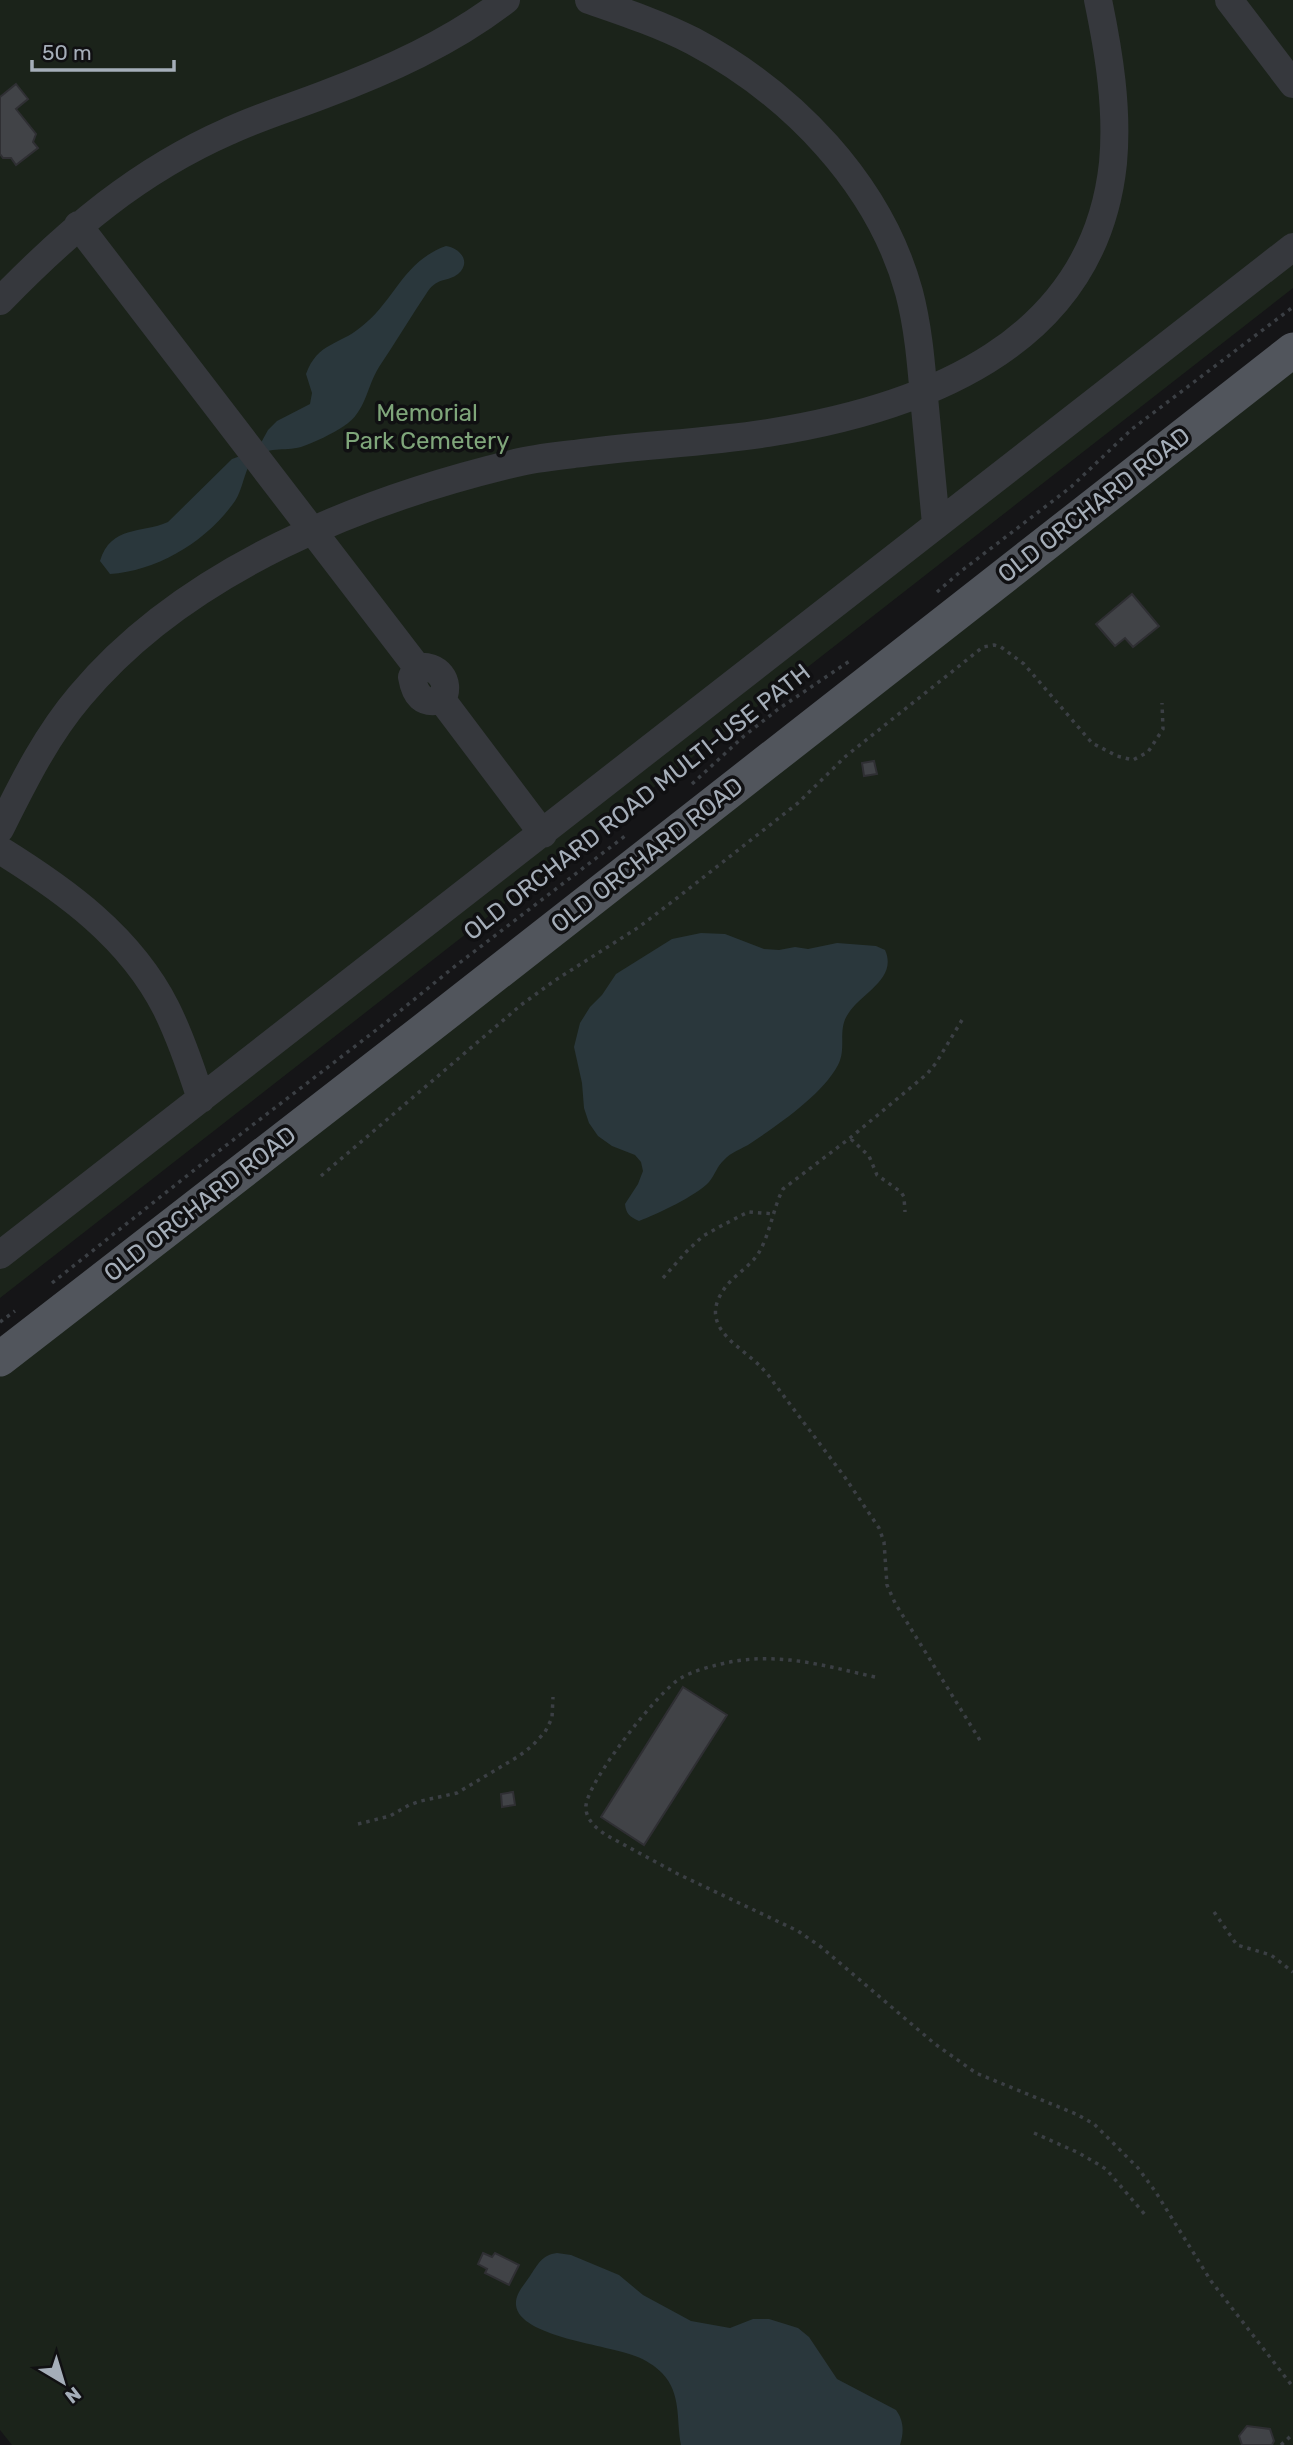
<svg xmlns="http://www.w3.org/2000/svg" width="1293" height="2445" font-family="Rubik,sans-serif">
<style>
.green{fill:#1b231a}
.water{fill:#2a373c}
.building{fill:#414347;stroke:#2f2f33;stroke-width:2}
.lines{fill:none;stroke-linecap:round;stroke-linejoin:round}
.path{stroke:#3b3f44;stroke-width:3.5;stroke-dasharray:3.5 5;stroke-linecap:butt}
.minor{stroke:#36383d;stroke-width:28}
.major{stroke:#51555c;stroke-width:35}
.labels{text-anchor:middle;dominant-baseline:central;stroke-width:7;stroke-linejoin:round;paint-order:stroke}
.park-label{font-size:24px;fill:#7fa67a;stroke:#101012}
.street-label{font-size:24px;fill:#a5aeb9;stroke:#101012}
</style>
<rect width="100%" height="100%" fill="#151517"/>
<path class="green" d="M 0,0 L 1293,0 L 1293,288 L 0,1298 Z
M 1293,371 L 1293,2445 L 12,2445 L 0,2430 L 0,1375 Z"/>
<path class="water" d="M 446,246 C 460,248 472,262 458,274 C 448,282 438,277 428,291 C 411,316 396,342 379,367 C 366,388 366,412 344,426 C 332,434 315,442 301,447 C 283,452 265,445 252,461 C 244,471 243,489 235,501 C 207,541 158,571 110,574 L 100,561 C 111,525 141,534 168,522 L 232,459 L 257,450 L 268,430 L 277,421 L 310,404 L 312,393 L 306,374 C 318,342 338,346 361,327 C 394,302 403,261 446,246 Z
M 701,933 L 725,934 L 764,949 L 779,950 L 795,947 L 808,949 L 837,943 L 876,946 L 885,950 C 898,979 861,993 848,1014 C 837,1030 847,1049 838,1065 C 822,1095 779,1124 751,1143 C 742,1149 731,1152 724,1160 C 717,1166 715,1175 709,1182 C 696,1196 657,1214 639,1221 C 630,1217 626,1214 625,1204 L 638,1184 L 643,1171 L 641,1162 L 635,1155 L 612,1146 L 598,1136 L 589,1123 L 584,1108 L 582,1083 L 574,1047 L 580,1023 L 590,1007 L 602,995 L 616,974 L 672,939 Z
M 557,2253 L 571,2255 L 619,2275 L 643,2295 L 691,2321 L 730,2328 L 753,2319 L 769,2319 L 798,2328 L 809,2337 L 837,2379 L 896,2410 C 904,2421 904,2432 900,2445 L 681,2445 C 676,2420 682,2394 662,2373 C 655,2366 646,2360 635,2356 C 609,2345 519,2337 516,2305 C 515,2294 524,2285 530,2276 C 538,2264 542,2255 557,2253 Z"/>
<path class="building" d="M 16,84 L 28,99 L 16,109 L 36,134 L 33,142 L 38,148 L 16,165 L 11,158 L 3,158 L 0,154 L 0,97 Z
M 1132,594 L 1159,626 L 1133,647 L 1125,638 L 1115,646 L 1096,624 Z
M 874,761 L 877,774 L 864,776 L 862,763 Z
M 683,1687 L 727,1715 L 644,1845 L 601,1817 Z
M 513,1792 L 515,1805 L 502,1807 L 501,1794 Z
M 483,2253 L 492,2257 L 495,2253 L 519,2265 L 509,2285 L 485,2273 L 487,2269 L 478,2264 Z
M 1247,2426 L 1270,2429 L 1274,2441 L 1272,2445 L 1242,2445 L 1239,2436 Z"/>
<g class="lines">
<path class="path" d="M 937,592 L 960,572 L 1071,487 L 1132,429 L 1293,307
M 692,784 L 744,736 L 777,710 L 851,660
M 962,1020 L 936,1063 L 927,1074 L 850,1138 L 783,1189 C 773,1208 770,1235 758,1254 C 748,1269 730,1277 721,1294 C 701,1328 740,1346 760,1366 C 765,1371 770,1377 774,1383 L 844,1476 L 879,1528 L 884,1542 L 887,1585 L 895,1603 L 981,1742
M 851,1139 L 869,1156 L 877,1175 L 901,1192 L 904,1197 L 905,1212
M 321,1176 L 521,1005 L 554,981 L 639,927 L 677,898 L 798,803 L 846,756 L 983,647 L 994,645 L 1001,647 L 1024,664 L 1092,743 L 1117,756 L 1133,760 L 1148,752 L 1163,729 L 1162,703
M 663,1278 L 687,1251 L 703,1236 L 721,1226 L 748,1212 L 775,1214
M 52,1283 L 198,1167 L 384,1024 L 454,967 L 625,836
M 0,1322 L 15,1311
M 875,1677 C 821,1665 773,1650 717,1665 C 705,1668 691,1672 681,1678 C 659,1690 587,1782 586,1806 C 585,1819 596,1828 606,1835 L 678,1874 L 798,1931 L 821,1947 L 935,2044 L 976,2073 L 1076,2114 L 1094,2124 L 1138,2168 L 1155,2191 L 1211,2281 L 1293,2387
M 358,1824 L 390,1816 L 409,1805 L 421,1801 L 457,1793 L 519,1756 L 532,1746 L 545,1732 L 552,1718 L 553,1697
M 1214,1912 L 1237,1945 L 1271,1955 L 1293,1972
M 1034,2133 L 1079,2153 L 1106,2169 L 1147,2217
M 1281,2445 L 1293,2434"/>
<path class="minor" d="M 589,0 C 624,12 660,24 693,41 C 791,93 879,183 909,292 C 918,326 921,362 924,397 C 928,439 932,482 936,524
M 1229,0 L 1293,84
M 78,225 L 417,667 L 412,677 C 415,695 422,705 442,700 L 543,834
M 0,301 C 69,230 138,171 229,131 C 259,117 292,107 323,95 C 387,71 452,42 506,0
M 417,667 C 437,664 452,681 442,700
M 0,829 C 23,783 46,736 80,696 C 186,569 363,499 520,462 C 538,458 556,456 574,454 C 639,445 704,443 768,433 C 926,408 1094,344 1113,163 C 1118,109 1109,53 1098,0
M 0,850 C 66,891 130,937 166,1008 C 181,1038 191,1068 201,1099
M 0,1255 L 1293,247"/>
<path class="major" d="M 0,1359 L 423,1031 L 1293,350"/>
</g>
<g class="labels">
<g class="park-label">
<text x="427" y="413">Memorial<tspan x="427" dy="28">Park Cemetery</tspan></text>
</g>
<g class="street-label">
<text transform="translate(1094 505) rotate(-38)">OLD ORCHARD ROAD</text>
<text transform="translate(637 802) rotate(-38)">OLD ORCHARD ROAD MULTI-USE PATH</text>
<text transform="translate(647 855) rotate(-38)">OLD ORCHARD ROAD</text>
<text transform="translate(200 1204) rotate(-38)">OLD ORCHARD ROAD</text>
</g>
</g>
<g transform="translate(63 2382) rotate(142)" stroke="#101012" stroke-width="5" paint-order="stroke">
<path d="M0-5L12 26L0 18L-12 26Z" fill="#a5aeb9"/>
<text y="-10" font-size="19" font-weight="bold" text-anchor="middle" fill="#a5aeb9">N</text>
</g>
<path d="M32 60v10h142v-10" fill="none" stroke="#a5aeb9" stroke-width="3.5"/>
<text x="42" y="60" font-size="21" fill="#a5aeb9" stroke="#101012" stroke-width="5" paint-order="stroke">50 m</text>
</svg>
